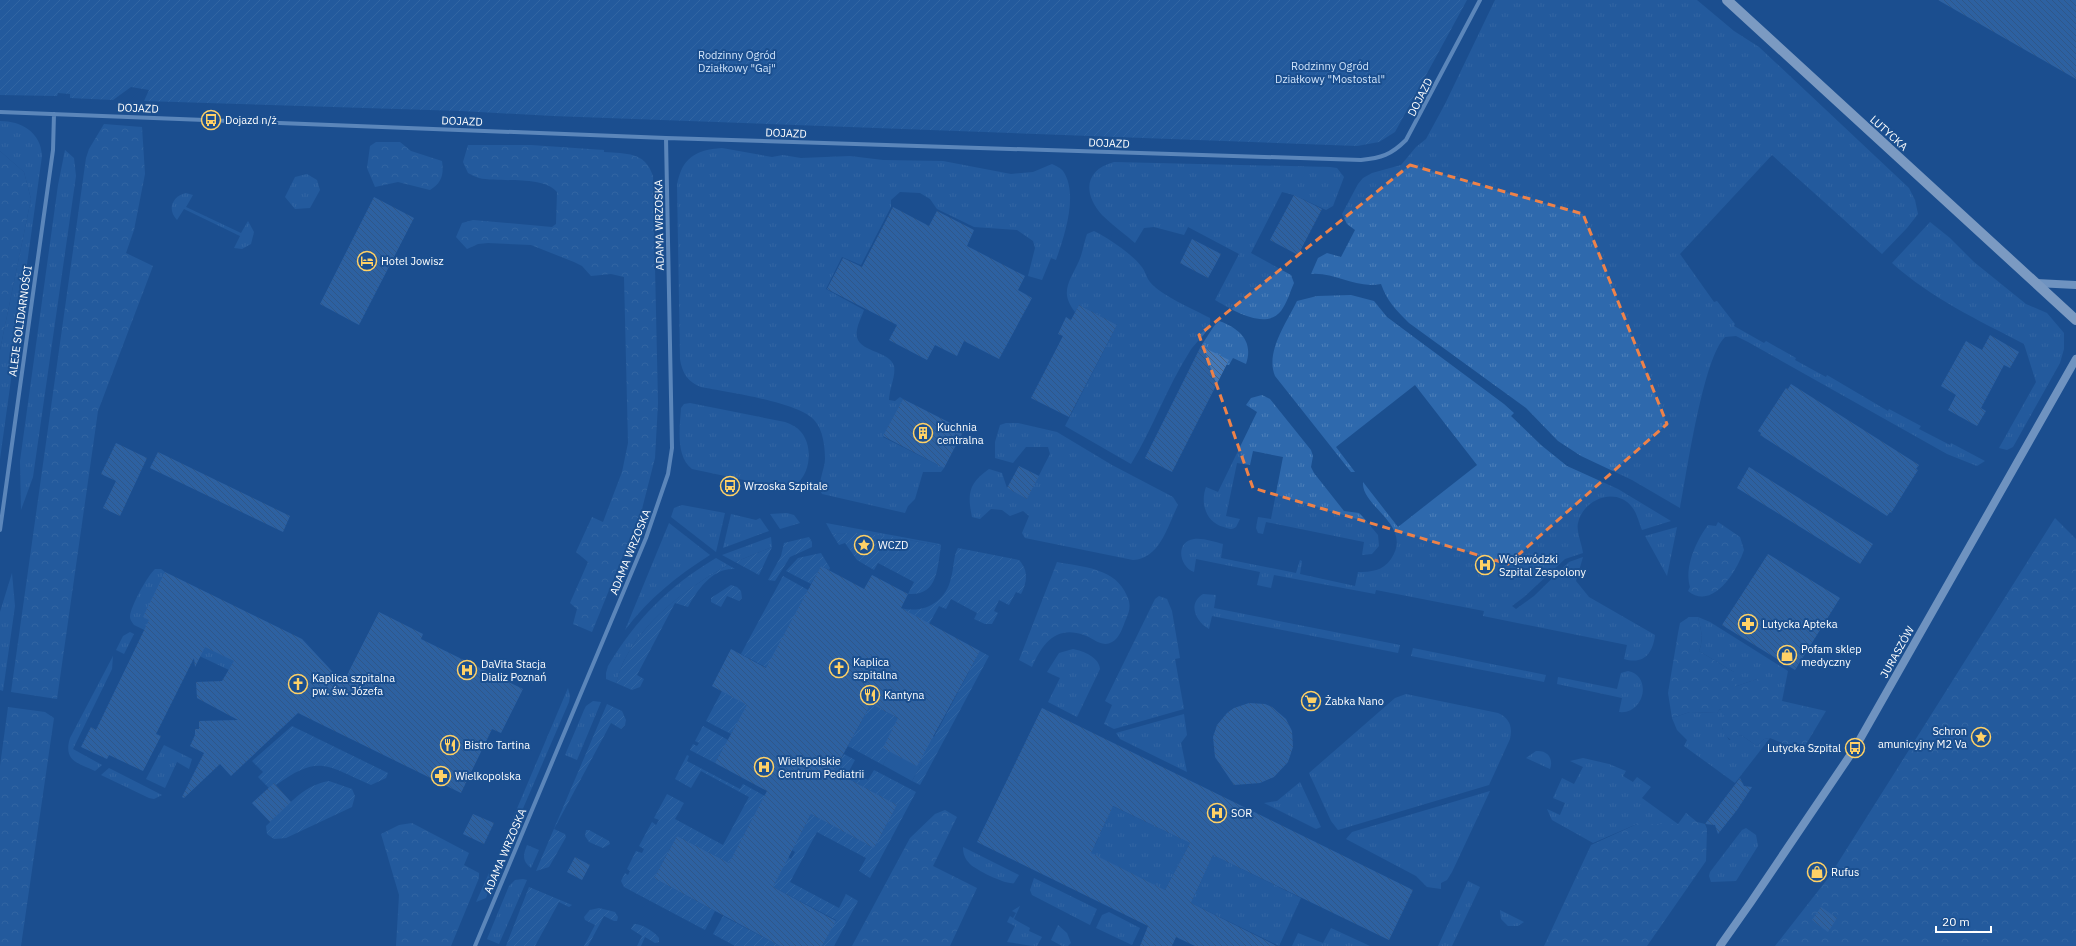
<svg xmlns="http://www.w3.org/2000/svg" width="2076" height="946" font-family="'IBM Plex Sans',sans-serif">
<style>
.grass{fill:url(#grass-tufts)}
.forest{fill:url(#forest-crowns)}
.park{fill:#2e69ad}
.garden{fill:url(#garden-furrows)}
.building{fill:url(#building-back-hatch);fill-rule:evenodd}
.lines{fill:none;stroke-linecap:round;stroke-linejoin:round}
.street{stroke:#a9c9ee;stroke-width:4}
.secondary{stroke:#d6e6fa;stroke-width:8}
.primary{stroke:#f0f6ff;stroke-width:10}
.marked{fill:none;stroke:#ee8249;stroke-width:3;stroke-dasharray:8 5;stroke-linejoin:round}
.labels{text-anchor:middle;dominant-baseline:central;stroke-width:4;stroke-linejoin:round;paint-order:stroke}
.park-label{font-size:11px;fill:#cfe3fa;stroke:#1b4f8f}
.street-label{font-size:11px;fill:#fff;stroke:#1b4f8f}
.poi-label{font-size:11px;fill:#fff;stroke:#1b4f8f;text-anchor:start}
</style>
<defs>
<pattern id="grass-tufts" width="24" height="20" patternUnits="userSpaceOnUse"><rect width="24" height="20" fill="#2e69ad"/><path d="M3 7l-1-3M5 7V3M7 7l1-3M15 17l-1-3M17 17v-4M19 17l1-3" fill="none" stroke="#4d80b9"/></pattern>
<pattern id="forest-crowns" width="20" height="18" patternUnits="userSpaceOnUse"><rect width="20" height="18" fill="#2e69ad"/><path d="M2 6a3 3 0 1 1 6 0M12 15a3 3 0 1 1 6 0" fill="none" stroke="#4d80b9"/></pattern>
<pattern id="garden-furrows" width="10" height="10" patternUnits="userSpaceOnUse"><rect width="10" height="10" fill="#2e69ad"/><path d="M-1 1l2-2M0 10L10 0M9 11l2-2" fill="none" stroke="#4d80b9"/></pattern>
<pattern id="building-back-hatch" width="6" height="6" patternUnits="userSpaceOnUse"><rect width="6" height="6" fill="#4478b7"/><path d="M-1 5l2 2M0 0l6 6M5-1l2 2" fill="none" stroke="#486282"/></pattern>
</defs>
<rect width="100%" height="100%" fill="#1b4f8f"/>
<path class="grass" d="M 1495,0 L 1697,0 L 1734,31 L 1759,47 L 1909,188 L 1915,200 L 1918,214 L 1907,228 L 1882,254 L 1772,155 L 1680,254 L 1714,302 L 1717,301 L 1735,324 L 1734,326 L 1764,343 L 1766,341 L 1796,358 L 1795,360 L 1826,377 L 1827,375 L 1888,411 L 1889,409 L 1921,426 L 1919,429 L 1950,445 L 1951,443 L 1985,461 L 1977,466 L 1947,454 L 1748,342 L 1736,336 L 1725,337 C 1703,358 1687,472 1680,508 L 1632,480 L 1581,456 L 1558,441 L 1526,408 L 1409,323 C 1396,310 1387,301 1381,284 C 1354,289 1336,272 1311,274 L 1318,258 L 1327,253 L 1341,257 L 1355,230 L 1347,224 L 1342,214 L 1358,184 L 1363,178 L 1372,173 L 1401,165 L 1416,147 L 1426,139 L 1445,104 Z
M 0,121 C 21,121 41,132 42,156 L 0,459 L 0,350 L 31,199 L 24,172 L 0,151 Z
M 722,148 L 772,157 L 783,155 L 801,158 L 850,156 L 883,160 L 943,161 L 1011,174 L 1033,172 L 1052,164 C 1056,166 1061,168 1063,171 C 1079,194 1064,237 1056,260 L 1051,258 L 1042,280 L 1028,276 L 1035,248 L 1033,241 L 1017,230 L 974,227 L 937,209 L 930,199 L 920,193 L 900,192 L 891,200 L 891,207 L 861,265 L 842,257 L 826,289 L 864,310 C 862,316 858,323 857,330 C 852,353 889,349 894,366 C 896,376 889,389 889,400 L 895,401 L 900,397 L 903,399 L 883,437 L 944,468 L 941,472 L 923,472 L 915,499 L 908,506 L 905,513 L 822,494 C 816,485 825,469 825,459 C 825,447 823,430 815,421 C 801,402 726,392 701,387 C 688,382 682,373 680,359 L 677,185 C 682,158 695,150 722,148 Z
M 65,150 L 74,158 L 76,176 L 33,477 L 21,510 L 20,461 L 58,185 Z
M 1114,162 L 1330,167 L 1337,168 L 1344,177 L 1333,206 L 1326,210 L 1294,195 L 1282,192 L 1251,253 L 1291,275 L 1294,283 C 1290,292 1287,303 1281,311 C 1265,331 1231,309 1215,300 L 1239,254 L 1188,227 L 1184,235 L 1154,227 L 1144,228 L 1135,243 C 1125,234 1112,225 1102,215 C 1083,194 1084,170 1114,162 Z
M 307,174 L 317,180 L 320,190 L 310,208 L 295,209 L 285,197 L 295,177 Z
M 186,193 L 193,195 L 186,207 L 241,233 L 248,221 L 254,232 L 251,244 L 242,249 L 234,248 L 240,236 L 184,209 L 177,220 C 167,210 172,196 186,193 Z
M 1930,222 L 1950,238 L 1974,262 L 2026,304 L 2047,313 L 2064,333 L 2064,349 L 2060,363 L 2013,447 L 2007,450 L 1999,448 L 2036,382 L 2024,344 C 1978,320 1931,298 1892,263 Z
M 1094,231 C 1107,237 1133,255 1141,266 C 1145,270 1146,277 1150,282 C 1160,295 1195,310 1210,318 C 1212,331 1196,341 1190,351 C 1167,387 1153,428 1131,464 L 1065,426 L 1117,325 L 1079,305 L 1075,312 C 1059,292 1070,281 1079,261 C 1083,252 1084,242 1087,234 Z
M 1351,295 L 1374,301 L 1387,317 L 1504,404 L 1514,413 L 1511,416 L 1541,445 L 1567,466 L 1618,489 L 1671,521 L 1642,530 C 1639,523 1637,513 1632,507 C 1616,486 1583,499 1578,523 C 1576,531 1582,544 1583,553 L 1565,559 L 1524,597 L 1512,606 L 1516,609 L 1534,596 L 1569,562 L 1583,557 L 1576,581 L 1589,597 L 1655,635 C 1653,653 1644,665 1624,659 L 1627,645 L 1483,616 L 1484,611 L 1376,590 L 1375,594 L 1274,575 L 1271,588 L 1257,585 L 1260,572 L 1196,559 L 1194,572 C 1179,566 1175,542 1194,539 C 1204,538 1214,542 1223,544 L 1221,558 L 1296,573 L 1300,560 L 1302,561 L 1300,574 L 1355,586 L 1358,572 C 1371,572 1383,571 1391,559 C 1414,525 1361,507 1363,482 L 1398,527 L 1477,465 L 1415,385 L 1336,447 L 1355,472 L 1351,472 L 1275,376 C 1265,352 1287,322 1297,301 L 1317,296 Z
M 1219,321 C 1239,328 1254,341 1246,364 L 1233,358 L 1229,365 L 1227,365 L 1201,346 L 1214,326 Z
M 1262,395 L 1270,399 L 1311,450 L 1313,456 L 1311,467 L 1314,473 L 1344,511 L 1359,513 L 1363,517 L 1378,535 L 1379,546 L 1372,554 L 1362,555 L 1364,542 L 1266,522 L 1263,534 L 1258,533 L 1256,528 L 1258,517 L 1271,519 L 1283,457 L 1253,451 L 1250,465 L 1237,463 L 1226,516 L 1240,519 L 1236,527 C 1232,530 1229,529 1224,527 C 1206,523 1200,503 1206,487 L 1218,492 L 1257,412 L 1246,405 L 1251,398 Z
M 690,403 L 785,422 C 791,424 797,427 801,432 C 816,449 809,489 782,488 L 692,469 C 675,456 680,426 681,408 L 684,404 Z
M 1006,423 L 1018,423 L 1057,432 L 1112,465 L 1173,497 L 1178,505 C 1168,525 1160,559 1133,560 L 1025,538 L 1022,533 L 1029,516 L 1023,511 L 1010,516 L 1002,510 L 991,509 L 980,519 L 972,517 C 967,493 969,483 989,469 L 1002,473 L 1007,488 L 1027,499 C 1035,484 1042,469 1050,454 L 1048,447 L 1026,447 L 1013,463 L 995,458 L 995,442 L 1000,425 Z
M 682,505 L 725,513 L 716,552 L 671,517 L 674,508 Z
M 787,513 L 794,515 L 800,523 L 780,529 L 770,514 Z
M 731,514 L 756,520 L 760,518 L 769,531 L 723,548 Z
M 669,523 L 710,555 C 677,576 649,598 625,630 Z
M 826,523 L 940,544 L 941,546 C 904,539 870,532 832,534 Z
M 1677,527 L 1667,576 L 1645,536 Z
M 771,537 L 772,547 L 735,562 L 722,555 Z
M 716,558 L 728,565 C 690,586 649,616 627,655 C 622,663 619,674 616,683 L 606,679 L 606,673 L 608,666 C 637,618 668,587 716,558 Z
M 155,569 L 161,569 L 165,572 L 235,661 L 229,670 L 134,625 C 132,622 130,620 130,617 C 130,607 148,575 155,569 Z
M 12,573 L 15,606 L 3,691 L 0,690 L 0,612 Z
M 1203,594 L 1216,595 L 1214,608 L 1400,645 L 1398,653 L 1212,616 L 1209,629 C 1196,622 1187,604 1203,594 Z
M 1698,617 L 1710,622 L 1788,671 L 1782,701 L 1757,679 L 1734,687 L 1734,672 L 1699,651 C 1704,639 1701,630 1698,617 Z
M 130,632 L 134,634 L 124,654 L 116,650 L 123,636 Z
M 1413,648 L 1546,675 L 1544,682 L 1411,656 Z
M 1073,649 C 1083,651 1099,657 1100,669 L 1077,717 L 1048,702 L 1060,678 L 1047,672 L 1059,653 Z
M 113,656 L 112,669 L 73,749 L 102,765 L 95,771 C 78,763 63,761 70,738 Z
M 1628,671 C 1653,676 1644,715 1619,712 L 1622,698 L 1557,684 L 1558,677 L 1617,689 L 1621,673 Z
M 568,688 L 570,696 L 569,702 L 515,827 L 510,825 Z
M 1406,694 L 1498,713 C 1509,718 1513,726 1510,739 L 1489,785 L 1338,830 L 1331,821 L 1309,773 L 1395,698 Z
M 593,701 L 601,702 L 577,760 L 565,755 L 584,710 L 586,706 Z
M 1720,709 L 1725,716 L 1722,728 L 1729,740 L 1741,735 L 1757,746 L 1764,739 L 1770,738 L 1735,783 L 1684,746 L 1687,740 L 1677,730 L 1672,718 L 1690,712 L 1717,713 Z
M 1184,714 L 1187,735 L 1181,743 L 1187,772 L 1120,739 L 1116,733 Z
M 164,745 L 192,759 L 189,769 L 177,762 L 165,788 L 146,779 Z
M 1536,751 C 1547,750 1554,758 1550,769 L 1526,758 Z
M 1583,758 L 1609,764 L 1626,771 L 1623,776 L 1633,782 L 1637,777 L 1651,787 L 1642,798 L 1678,824 L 1637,824 L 1593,843 L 1552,820 L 1547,809 L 1560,815 L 1565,803 L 1553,798 L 1562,778 L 1574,784 L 1583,767 L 1570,761 Z
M 109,768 L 162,795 L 154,799 L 149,798 L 101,775 Z
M 1300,782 L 1321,827 L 1316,829 L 1264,803 L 1277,801 Z
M 1490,791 L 1452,872 L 1447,880 L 1441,883 L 1441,889 L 1427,887 L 1416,876 L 1346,839 L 1352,832 Z
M 1100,800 L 1190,843 L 1165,890 L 1078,847 L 1095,845 L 1107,819 L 1094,812 Z
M 1746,828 L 1756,835 L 1758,846 L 1736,881 L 1711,882 L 1709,876 L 1710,872 L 1742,830 Z
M 527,845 L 539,850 L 531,868 C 522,861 523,855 527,845 Z
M 963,847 L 1019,875 L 1014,883 C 1006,885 976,870 970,864 C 965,859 963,854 963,847 Z
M 1213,855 L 1301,898 L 1279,946 L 1191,903 Z
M 489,873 L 491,884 L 486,898 L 476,902 Z
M 1034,878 L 1097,909 L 1090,925 L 1032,895 L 1030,890 Z
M 523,879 L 527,880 L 499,944 L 487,939 L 509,886 L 515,880 Z
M 1468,881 L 1480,887 L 1452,946 L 1438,946 Z
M 1020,906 L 1014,919 L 1030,928 L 1029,931 L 1042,937 L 1037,946 C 1026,946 1018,943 1007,942 L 1015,926 L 1007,922 L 1010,916 L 1013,918 L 1016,913 L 1012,911 Z
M 1500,911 L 1500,910 L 1524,922 L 1518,926 L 1508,926 L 1501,919 Z
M 1109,912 L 1140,928 L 1132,945 L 1096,928 L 1102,915 Z
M 1058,925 L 1067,933 L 1071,943 L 1068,946 L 1062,946 L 1051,940 Z
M 1331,928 L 1370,946 L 1292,946 L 1298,933 L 1323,943 Z"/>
<path class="forest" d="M 104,124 L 142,127 L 145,174 L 134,230 L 126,253 L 153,266 L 98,411 L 57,699 L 11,692 L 86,158 L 89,149 Z
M 376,142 L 400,142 L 411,151 L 442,161 C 444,174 442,183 430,190 L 398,182 L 375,187 L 367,168 L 370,146 Z
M 468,145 L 531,145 L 604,150 L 604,152 C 626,154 645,151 653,176 L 658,403 L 655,458 L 642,509 L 592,632 L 573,624 L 577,609 L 570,603 L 588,562 L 576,552 L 592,517 L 603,522 L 622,472 L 628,443 L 624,277 L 611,274 L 591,276 L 582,266 L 574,262 L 531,245 L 488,243 L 478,244 L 467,249 L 456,237 L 462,223 L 473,220 L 552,227 L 556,224 L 557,192 C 542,175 501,183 479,178 C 476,177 472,175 468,173 L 463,162 Z
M 0,151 L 24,172 L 31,199 L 0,350 Z
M 2055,518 L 2076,539 L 2076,946 L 1775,946 L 1829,877 Z
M 1718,522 L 1740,537 L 1744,550 C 1737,571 1713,611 1688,591 L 1690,587 C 1684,568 1696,541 1708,525 L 1716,526 Z
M 1057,562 C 1083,567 1116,568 1127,596 C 1131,604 1130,611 1126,619 C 1123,626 1120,638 1112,642 C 1102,648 1093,638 1084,635 C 1056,625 1042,644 1032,667 L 1019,660 Z
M 1159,596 L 1167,599 L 1172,611 L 1180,658 L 1175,659 L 1184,709 L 1114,729 L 1104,724 L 1112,705 L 1105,701 L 1155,599 Z
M 1689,617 L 1698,617 C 1701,630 1704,639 1699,651 L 1734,672 L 1734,687 L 1757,679 L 1769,681 L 1782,701 L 1826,711 L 1802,751 L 1770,738 L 1764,739 L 1757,746 L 1741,735 L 1737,737 L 1736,743 C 1725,738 1718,727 1724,716 L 1720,709 L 1717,713 L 1690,712 L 1672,718 L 1668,693 L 1678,633 L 1680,623 Z
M 8,707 L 45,712 L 54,718 L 21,946 L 0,946 L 0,766 Z
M 945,810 L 957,817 L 933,866 L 977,888 L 950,946 L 852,946 L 910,838 L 935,814 Z
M 1686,813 L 1697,822 L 1705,824 L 1707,829 L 1706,861 L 1647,946 L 1544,946 L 1591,845 L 1637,824 L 1678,824 Z
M 412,823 L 469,853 L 464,865 L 479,873 L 479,878 L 451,946 L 396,946 L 399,895 L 381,834 L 399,825 Z"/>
<path class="park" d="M 892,747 L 922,763 L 912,781 L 883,765 Z"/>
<path class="garden" d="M 0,0 L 1467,0 L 1395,132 L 1379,142 L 1357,146 L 553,116 L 461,111 L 144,101 L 149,90 L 131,87 L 113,100 L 70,98 L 70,94 L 58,93 L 57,96 L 0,95 Z
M 859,533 L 887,536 L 941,546 C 937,569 938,596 908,594 L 914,582 L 878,563 L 874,570 L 857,560 L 845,543 L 839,545 L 832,534 Z
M 809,537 L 812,542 L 812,547 L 790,557 L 775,581 L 768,580 L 781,556 L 784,543 Z
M 772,547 L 759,575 L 735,562 Z
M 958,548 L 1019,560 C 1029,571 1027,582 1021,594 L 1016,592 L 1009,605 L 999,600 L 994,611 L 998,613 L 992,624 L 985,624 L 974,619 L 977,613 L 951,599 L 946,609 L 939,606 L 929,624 L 901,608 C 924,614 946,602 951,578 C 954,569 953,556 958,548 Z
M 821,553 L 830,568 L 829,570 L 821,566 L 811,584 L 786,571 L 798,558 Z
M 728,565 L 735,569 C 713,567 697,590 688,607 L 675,603 L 637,675 L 644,679 L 640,687 L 632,690 L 616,683 C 619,674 622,663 627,655 C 650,615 689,587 728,565 Z
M 783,576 L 808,590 L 810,691 L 741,654 Z
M 731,585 L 737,587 L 741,591 L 742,598 L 739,601 L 727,596 L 721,607 L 711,602 L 711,598 Z
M 980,651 L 989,656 L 920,785 L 912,781 L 922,763 L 892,748 L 883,765 L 848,746 L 871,704 L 934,737 Z
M 722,691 L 790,728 L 739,720 L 731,734 L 706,721 Z
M 607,704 L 622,711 L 626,720 L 625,725 L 621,729 L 611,723 L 554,829 L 565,834 L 566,837 L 549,867 L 536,871 Z
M 292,726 L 388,773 L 386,778 L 371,785 C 326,765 319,754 276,785 L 274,783 L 269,788 L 258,777 L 263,772 L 252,761 Z
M 703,726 L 728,740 L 715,763 L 690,750 L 693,744 L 697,746 L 699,743 L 695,741 Z
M 844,754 L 855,760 L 849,771 L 868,780 L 874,770 L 916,792 L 870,878 L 859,871 L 866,858 L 817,832 L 790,882 L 839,908 L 846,894 L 858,901 L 834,946 L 822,946 L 836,920 L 773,887 L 788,857 L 791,859 L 795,852 L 792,850 L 811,814 L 874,848 L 897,805 L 834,771 Z
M 687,755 L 689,756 L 687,761 L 740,789 L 743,784 L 765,796 L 729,863 L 677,836 L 654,878 L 715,911 L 705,930 L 624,887 L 621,881 L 625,873 L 628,875 L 630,871 L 627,869 L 636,851 L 642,853 L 644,849 L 639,846 L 652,822 L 656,825 L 659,820 L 654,818 L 667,794 L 684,803 L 675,819 L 723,845 L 749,797 L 701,771 L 691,788 L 675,779 Z
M 329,781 L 352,789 L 355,796 L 352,807 L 286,838 L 274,839 L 267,834 L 266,826 C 285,809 302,785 329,781 Z
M 586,830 L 589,830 L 609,841 L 610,844 L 603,848 L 589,842 L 585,836 Z
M 529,887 L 572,905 L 569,907 L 559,902 L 535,946 L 506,946 Z
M 599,908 L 615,912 L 618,917 L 617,921 L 614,921 L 604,916 L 588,946 L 584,946 L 595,925 L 585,920 L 584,917 L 590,910 Z
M 723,916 L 780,946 L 735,946 L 713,934 Z
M 634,924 C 642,924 655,932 659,938 L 659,942 L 655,943 L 645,937 L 641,946 L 637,946 L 642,936 L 631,929 Z"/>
<path class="building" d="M 1938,0 L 2076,0 L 2076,79 Z
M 1294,195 L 1322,209 L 1298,255 L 1270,240 Z
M 374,197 L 414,218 L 359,325 L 320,304 Z
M 893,207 L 929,226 L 937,211 L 974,230 L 967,246 L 1025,276 L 1018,290 L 1032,298 L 999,359 L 964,341 L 957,356 L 935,345 L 927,360 L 889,340 L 897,325 L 827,289 L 843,258 L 862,267 Z
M 1192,239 L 1221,254 L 1208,278 L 1180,263 Z
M 1079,305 L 1117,325 L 1069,417 L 1031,398 L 1063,336 L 1058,334 L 1066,317 L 1071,320 Z
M 1990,335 L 2019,352 L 2010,368 L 2004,365 L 1981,408 L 1986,411 L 1977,426 L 1948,410 L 1956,395 L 1941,386 L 1966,341 L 1982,350 Z
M 1201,346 L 1229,360 L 1172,472 L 1145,458 Z
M 1791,384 L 1919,465 L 1916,469 L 1918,470 L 1891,513 L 1890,512 L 1887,516 L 1760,435 L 1761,433 L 1758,431 L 1786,388 L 1788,389 Z
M 903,399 L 964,430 L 944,468 L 883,436 Z
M 116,443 L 147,458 L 120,516 L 103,508 L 116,481 L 101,474 Z
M 158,452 L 290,516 L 283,532 L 150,468 Z
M 1019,466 L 1039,476 L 1027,499 L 1007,488 Z
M 1749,467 L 1873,544 L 1860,564 L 1737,488 Z
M 1768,554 L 1840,598 L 1795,670 L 1722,625 Z
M 821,566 L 864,589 L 872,575 L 908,594 L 901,608 L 980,651 L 917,766 L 883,748 L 898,718 L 871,704 L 834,771 L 897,805 L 874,848 L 811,814 L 773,887 L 836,921 L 822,946 L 780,946 L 654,878 L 677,836 L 729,863 L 767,791 L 715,763 L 747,705 L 712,686 L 731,649 L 766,668 Z
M 165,572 L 302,639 L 343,683 L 379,612 L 423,634 L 421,639 L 523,689 L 501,733 L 492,729 L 461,793 L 298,713 L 231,776 L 220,764 L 184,798 L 182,797 L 204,753 L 190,746 L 195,735 L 195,729 L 199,729 L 199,721 L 238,720 L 197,698 L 196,682 L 222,681 L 234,661 L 205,647 L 195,667 L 194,658 L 156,734 L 161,736 L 143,771 L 109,755 L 107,759 L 81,747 L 91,727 L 96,730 L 149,620 L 143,617 Z
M 1249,703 L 1265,704 L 1272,707 L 1286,719 L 1292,731 L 1293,747 L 1288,762 L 1274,777 L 1260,783 L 1234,785 L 1215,757 L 1213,737 L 1217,725 L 1227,713 L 1234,708 Z
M 1042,708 L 1413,890 L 1389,940 L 1213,855 L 1191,903 L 1277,946 L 1195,946 L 1176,937 L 1172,946 L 1140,946 L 1148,926 L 977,842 ZM 1113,806 L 1190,843 L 1165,890 L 1091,853 Z
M 1740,778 L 1744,786 L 1752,787 L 1737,810 L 1718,834 L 1715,825 L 1705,824 Z
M 274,783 L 291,802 L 270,822 L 252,803 Z
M 473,814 L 494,823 L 484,844 L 463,834 Z
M 575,857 L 590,865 L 582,880 L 567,872 Z
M 1814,862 L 1828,872 L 1821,883 L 1806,874 Z
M 1821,907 L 1837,918 L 1828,932 L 1812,920 Z"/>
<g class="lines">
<path class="street" d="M 0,112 L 666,138 L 1361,160 C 1381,158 1391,155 1406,140 L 1480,0
M 0,530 L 53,150 L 54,114
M 475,946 L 646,538 L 668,474 L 672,448 L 666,138"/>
<path class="secondary" d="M 2036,283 L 2076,285
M 1720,946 L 1751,902 L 1855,748 L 2076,359"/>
<path class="primary" d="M 1727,0 L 2076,320"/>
</g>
<path d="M0 0H2076V946H0ZM 1410,165 L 1583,214 L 1667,424 L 1508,564 L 1253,488 L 1199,335 Z" fill="#1b4f8f" fill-opacity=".55" fill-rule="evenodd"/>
<path class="marked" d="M 1410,165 L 1583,214 L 1667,424 L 1508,564 L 1253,488 L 1199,335 Z"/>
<defs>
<g id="bus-ring" transform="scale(1)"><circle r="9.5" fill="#1b4f8f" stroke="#ffd166" stroke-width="1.5"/><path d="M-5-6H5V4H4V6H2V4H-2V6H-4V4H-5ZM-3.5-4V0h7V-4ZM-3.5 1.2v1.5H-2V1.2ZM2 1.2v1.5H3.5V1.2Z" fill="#ffd166"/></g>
<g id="hotel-ring" transform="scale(1)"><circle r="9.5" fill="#1b4f8f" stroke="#ffd166" stroke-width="1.5"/><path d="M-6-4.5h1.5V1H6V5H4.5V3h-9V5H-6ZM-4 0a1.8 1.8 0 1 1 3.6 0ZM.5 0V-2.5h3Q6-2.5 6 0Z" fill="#ffd166"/></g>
<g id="building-ring" transform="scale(1)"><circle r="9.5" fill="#1b4f8f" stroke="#ffd166" stroke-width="1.5"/><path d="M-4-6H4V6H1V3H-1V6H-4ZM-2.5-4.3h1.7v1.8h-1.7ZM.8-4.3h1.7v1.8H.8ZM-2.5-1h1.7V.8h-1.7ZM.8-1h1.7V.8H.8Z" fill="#ffd166"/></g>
<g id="sight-ring" transform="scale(1)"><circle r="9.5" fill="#1b4f8f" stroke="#ffd166" stroke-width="1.5"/><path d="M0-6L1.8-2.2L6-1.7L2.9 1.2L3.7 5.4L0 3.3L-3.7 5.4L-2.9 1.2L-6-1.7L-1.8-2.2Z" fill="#ffd166"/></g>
<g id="hospital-ring" transform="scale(1)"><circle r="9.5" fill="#1b4f8f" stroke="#ffd166" stroke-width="1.5"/><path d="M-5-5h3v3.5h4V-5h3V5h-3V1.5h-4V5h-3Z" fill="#ffd166"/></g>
<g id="pharmacy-ring" transform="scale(1)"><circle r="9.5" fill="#1b4f8f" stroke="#ffd166" stroke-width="1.5"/><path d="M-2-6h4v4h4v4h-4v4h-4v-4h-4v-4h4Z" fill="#ffd166"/></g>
<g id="shop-ring" transform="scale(1)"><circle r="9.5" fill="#1b4f8f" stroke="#ffd166" stroke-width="1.5"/><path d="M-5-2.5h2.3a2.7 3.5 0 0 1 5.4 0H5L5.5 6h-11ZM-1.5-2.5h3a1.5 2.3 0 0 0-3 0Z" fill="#ffd166"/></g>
<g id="church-ring" transform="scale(1)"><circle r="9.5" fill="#1b4f8f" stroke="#ffd166" stroke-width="1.5"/><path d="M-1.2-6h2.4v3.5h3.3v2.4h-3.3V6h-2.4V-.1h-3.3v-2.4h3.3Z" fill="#ffd166"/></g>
<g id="restaurant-ring" transform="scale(1)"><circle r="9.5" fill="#1b4f8f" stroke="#ffd166" stroke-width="1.5"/><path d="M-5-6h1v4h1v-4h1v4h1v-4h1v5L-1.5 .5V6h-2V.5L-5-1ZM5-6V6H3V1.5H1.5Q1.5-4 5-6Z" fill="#ffd166"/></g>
<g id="supermarket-ring" transform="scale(1)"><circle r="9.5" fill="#1b4f8f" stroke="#ffd166" stroke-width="1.5"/><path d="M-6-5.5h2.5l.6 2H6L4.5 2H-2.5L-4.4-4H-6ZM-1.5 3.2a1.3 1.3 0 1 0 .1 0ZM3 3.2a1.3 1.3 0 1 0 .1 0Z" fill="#ffd166"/></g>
</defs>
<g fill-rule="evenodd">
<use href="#bus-ring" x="211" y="120"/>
<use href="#hotel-ring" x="367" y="261"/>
<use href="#building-ring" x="923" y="433"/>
<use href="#bus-ring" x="730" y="486"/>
<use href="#sight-ring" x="864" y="545"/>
<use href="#hospital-ring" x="1485" y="565"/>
<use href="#pharmacy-ring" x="1748" y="624"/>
<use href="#shop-ring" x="1787" y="655"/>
<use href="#church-ring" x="839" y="668"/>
<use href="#hospital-ring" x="467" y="670"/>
<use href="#church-ring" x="298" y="684"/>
<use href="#restaurant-ring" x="870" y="695"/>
<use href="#supermarket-ring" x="1311" y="701"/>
<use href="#sight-ring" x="1981" y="737"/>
<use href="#restaurant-ring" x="450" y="745"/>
<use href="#bus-ring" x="1855" y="748"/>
<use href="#hospital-ring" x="764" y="767"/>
<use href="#pharmacy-ring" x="441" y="776"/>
<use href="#hospital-ring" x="1217" y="813"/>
<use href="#shop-ring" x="1817" y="872"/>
</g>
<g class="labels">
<g class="park-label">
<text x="737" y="55">Rodzinny Ogród<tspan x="737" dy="13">Działkowy "Gaj"</tspan></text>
<text x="1330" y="66">Rodzinny Ogród<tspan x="1330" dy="13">Działkowy "Mostostal"</tspan></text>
</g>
<g class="street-label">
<text transform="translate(1420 97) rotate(-63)">DOJAZD</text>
<text transform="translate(138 108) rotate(2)">DOJAZD</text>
<text transform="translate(462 121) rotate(2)">DOJAZD</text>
<text transform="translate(786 133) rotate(2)">DOJAZD</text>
<text transform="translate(1889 133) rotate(42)">LUTYCKA</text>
<text transform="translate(1109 143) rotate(2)">DOJAZD</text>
<text transform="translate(659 225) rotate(-91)">ADAMA WRZOSKA</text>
<text transform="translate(20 321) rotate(-82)">ALEJE SOLIDARNOŚCI</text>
<text transform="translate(630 552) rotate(-68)">ADAMA WRZOSKA</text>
<text transform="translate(1897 652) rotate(-61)">JURASZÓW</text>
<text transform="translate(505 851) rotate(-67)">ADAMA WRZOSKA</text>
</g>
<g class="poi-label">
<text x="225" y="120">Dojazd n/ż</text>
<text x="381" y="261">Hotel Jowisz</text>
<text x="937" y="427">Kuchnia<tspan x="937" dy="13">centralna</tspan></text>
<text x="744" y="486">Wrzoska Szpitale</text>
<text x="878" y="545">WCZD</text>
<text x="1499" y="559">Wojewódzki<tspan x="1499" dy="13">Szpital Zespolony</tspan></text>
<text x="1762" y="624">Lutycka Apteka</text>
<text x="1801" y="649">Pofam sklep<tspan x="1801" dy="13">medyczny</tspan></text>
<text x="853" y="662">Kaplica<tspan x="853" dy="13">szpitalna</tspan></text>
<text x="481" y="664">DaVita Stacja<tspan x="481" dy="13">Dializ Poznań</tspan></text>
<text x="312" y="678">Kaplica szpitalna<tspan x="312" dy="13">pw. św. Józefa</tspan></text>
<text x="884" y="695">Kantyna</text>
<text x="1325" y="701">Żabka Nano</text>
<text x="1967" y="731" text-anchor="end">Schron<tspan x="1967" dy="13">amunicyjny M2 Va</tspan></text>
<text x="464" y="745">Bistro Tartina</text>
<text x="1841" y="748" text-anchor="end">Lutycka Szpital</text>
<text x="778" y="761">Wielkpolskie<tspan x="778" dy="13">Centrum Pediatrii</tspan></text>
<text x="455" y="776">Wielkopolska</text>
<text x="1231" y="813">SOR</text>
<text x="1831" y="872">Rufus</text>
</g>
</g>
<path d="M1936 926v6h55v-6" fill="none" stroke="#ffffff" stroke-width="2"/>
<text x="1942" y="926" font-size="12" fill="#ffffff" stroke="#1b4f8f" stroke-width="3" paint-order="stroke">20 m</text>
</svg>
